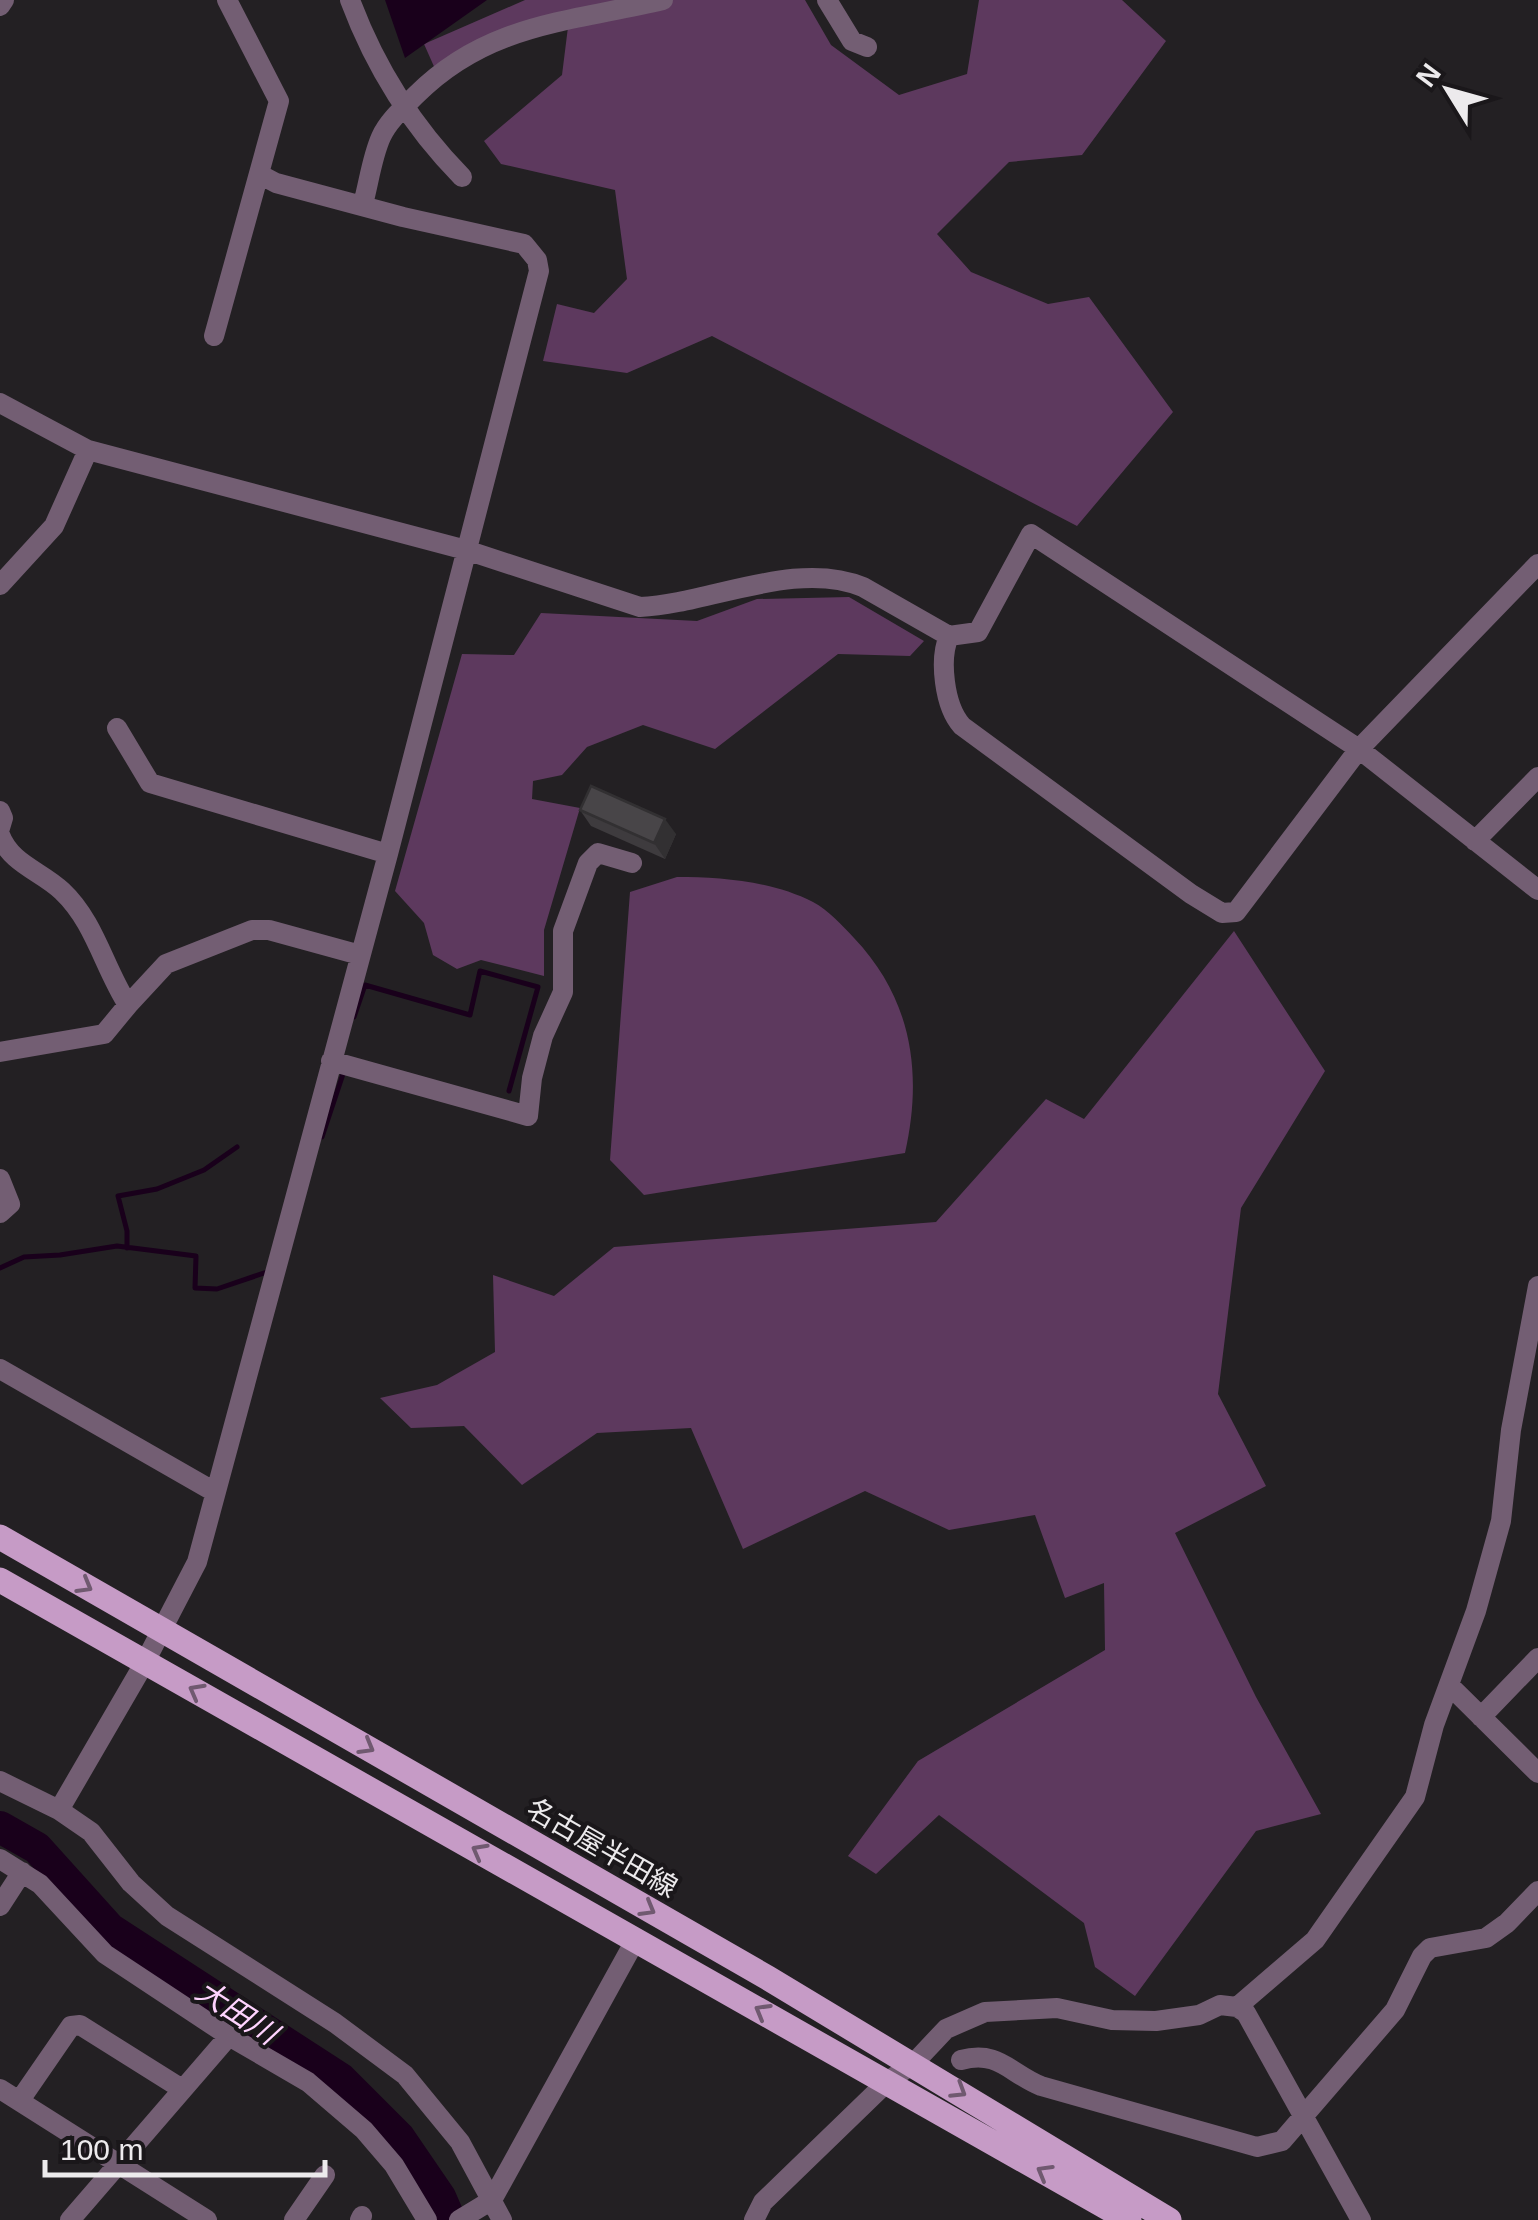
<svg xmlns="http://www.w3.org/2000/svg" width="1538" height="2220" font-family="Helvetica,'Noto Sans JP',sans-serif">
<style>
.green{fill:#5d395e}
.water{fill:#19001b}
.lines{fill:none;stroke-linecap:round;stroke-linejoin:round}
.stream{stroke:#19001b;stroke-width:5}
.river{stroke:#19001b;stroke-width:32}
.minor{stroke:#735e73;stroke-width:20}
.major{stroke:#c69bc6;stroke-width:25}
.wall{fill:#3e3b3e}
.shaded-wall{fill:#323032}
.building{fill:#484548;stroke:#323032;stroke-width:2.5}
.oneway{stroke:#705970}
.labels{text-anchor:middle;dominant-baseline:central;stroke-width:8;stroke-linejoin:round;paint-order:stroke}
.street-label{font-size:28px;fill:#eceaec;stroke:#1a171a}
.water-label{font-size:30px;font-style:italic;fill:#ffd4ff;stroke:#1a171a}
</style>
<rect width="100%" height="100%" fill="#232023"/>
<path class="green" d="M 525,0 L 805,0 L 831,45 L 899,95 L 967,74 L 979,0 L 1122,0 L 1166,41 L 1082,155 L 1009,162 L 937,234 L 971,272 L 1048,304 L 1089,297 L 1173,412 L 1077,526 L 712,336 L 627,373 L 543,361 L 557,304 L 594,313 L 627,279 L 615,190 L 501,164 L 484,141 L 562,75 L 570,11 L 436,71 L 424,44 Z
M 849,597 L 924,641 L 910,656 L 838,654 L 715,749 L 643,725 L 587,747 L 562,775 L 533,781 L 532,799 L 580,808 L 544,930 L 544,976 L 481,960 L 457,969 L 433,955 L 424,923 L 395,891 L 462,654 L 514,655 L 541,613 L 697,621 L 757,599 Z
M 677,877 C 721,877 772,881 813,902 C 828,910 843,926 854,938 C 912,999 923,1073 905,1153 L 644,1195 L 610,1160 L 630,892 Z
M 1234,931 L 1325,1071 L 1241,1208 L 1218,1394 L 1266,1486 L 1175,1533 L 1256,1697 L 1321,1814 L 1256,1831 L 1135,1996 L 1095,1967 L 1084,1923 L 939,1815 L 876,1874 L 848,1856 L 918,1761 L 1105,1650 L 1104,1583 L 1065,1598 L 1035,1515 L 949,1530 L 865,1491 L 743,1549 L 691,1428 L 597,1433 L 522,1485 L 464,1426 L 411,1428 L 380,1398 L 437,1385 L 495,1352 L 493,1275 L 554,1296 L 614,1247 L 936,1222 L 1046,1099 L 1084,1119 Z"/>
<path class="water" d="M 385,0 L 487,0 L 405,58 Z"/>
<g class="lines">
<path class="stream" d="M 354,1017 L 365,985 L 470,1015 L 480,971 L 538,987 L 509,1091
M 322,1137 L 343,1074
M 127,1248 L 127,1231 L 118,1196 L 157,1189 L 204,1170 L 237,1147
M 0,1268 L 24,1257 L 60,1255 L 117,1246 L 196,1256 L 195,1288 L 217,1289 L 267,1272"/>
<path class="river" d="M 0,1827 L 37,1848 L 110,1929 L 341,2079 L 399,2137 L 440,2197 L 450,2220"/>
<path class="minor" d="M 350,0 C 375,67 411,125 462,177
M 827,0 L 852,41 L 867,47
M 0,6 L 4,0
M 363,204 C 369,182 372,157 381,137 C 388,121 404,107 416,95 C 488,23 570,22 663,0
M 214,336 L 279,101 L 227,0
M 0,403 L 88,450 L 466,550 L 640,607 C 709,604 796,559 863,587 L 949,636 L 978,632 L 1031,534 L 1359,749 L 1538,890
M 0,585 L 54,526 L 88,450
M 949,636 C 939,659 944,706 962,726 L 1191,894 L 1222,913 L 1236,912 L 1359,749 L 1538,564
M 117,728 L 150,783 L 388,854
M 0,811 L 3,818 L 0,828
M 0,835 C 11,864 41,871 62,891 C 95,922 104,968 128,1005 L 104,1034 L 0,1052
M 1475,841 L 1538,777
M 128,1005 L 166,964 L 252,930 L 269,930 L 360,955
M 331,1061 L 528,1116 L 532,1078 L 543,1036 L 563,992 L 563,931 L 588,863 L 598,853 L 632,863
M 0,1179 L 10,1204 L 0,1213
M 0,1369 L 213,1491
M 1450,1686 L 1538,1773
M 1481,1717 L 1538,1658
M 0,1781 L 59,1810 L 91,1832 L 131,1883 L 167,1916 L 335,2023 L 405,2075 L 460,2142 L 502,2220
M 59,1810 L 145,1662 L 197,1562 L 388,854 L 539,271 L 537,260 L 524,244 L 403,217 L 276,183 L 259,174
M 0,1859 L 40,1884 L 105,1954 L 229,2036 L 308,2082 L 364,2130 L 394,2165 L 427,2220
M 0,1906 L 22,1872
M 1237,2007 L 1246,2013 L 1361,2220
M 961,2060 C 999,2050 1009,2073 1041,2086 L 1257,2147 L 1282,2141 L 1395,2010 L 1422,1956 L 1430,1948 L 1486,1938 L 1507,1923 L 1538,1891
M 0,2089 L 207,2220
M 20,2100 L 71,2026 L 80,2025 L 182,2089
M 70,2220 L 229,2036
M 294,2220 L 325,2175
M 360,2220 L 362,2216
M 459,2220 L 492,2200 L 636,1939
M 754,2220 L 763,2202 L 887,2082 L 914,2063 L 946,2029 L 985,2012 L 1057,2008 L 1112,2020 L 1156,2021 L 1199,2015 L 1220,2005 L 1237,2007 L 1315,1940 L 1415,1797 L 1434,1725 L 1476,1611 L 1501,1521 L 1511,1430 L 1538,1286"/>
<path class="major" d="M 0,1537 L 768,1978 L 1169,2220
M 0,1580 L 1129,2220"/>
</g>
<path class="wall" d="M 580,810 L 676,834 L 665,859 L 591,826 Z"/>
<path class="shaded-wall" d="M 665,819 L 676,834 L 665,859 L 654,843 Z"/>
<path class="building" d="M 591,786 L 665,819 L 654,843 L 580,810 Z"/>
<defs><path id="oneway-chevron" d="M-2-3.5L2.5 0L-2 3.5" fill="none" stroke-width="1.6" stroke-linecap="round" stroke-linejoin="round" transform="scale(2.5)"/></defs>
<g class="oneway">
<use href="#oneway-chevron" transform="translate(85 1586) rotate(30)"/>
<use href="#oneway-chevron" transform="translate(196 1691) rotate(-151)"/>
<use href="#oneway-chevron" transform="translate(367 1747) rotate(30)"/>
<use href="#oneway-chevron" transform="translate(479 1851) rotate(-151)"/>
<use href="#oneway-chevron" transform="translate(648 1909) rotate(30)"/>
<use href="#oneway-chevron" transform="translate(762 2011) rotate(-150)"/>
<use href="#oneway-chevron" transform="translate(959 2091) rotate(32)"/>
<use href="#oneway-chevron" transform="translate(1044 2172) rotate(-150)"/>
</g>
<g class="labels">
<g class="street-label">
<text transform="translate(602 1848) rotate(30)">名古屋半田線</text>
</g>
<g class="water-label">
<text transform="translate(237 2012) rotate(33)">大田川</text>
</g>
</g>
<g transform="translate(1448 90) rotate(307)" stroke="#1a171a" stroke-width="8" paint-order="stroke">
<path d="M0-8L18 38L0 25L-18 38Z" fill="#eceaec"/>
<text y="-15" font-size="28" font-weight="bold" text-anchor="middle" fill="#eceaec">N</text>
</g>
<path d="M45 2160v15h280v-15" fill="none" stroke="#eceaec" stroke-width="5"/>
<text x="60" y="2160" font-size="30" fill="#eceaec" stroke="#1a171a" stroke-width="8" paint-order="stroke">100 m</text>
</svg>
